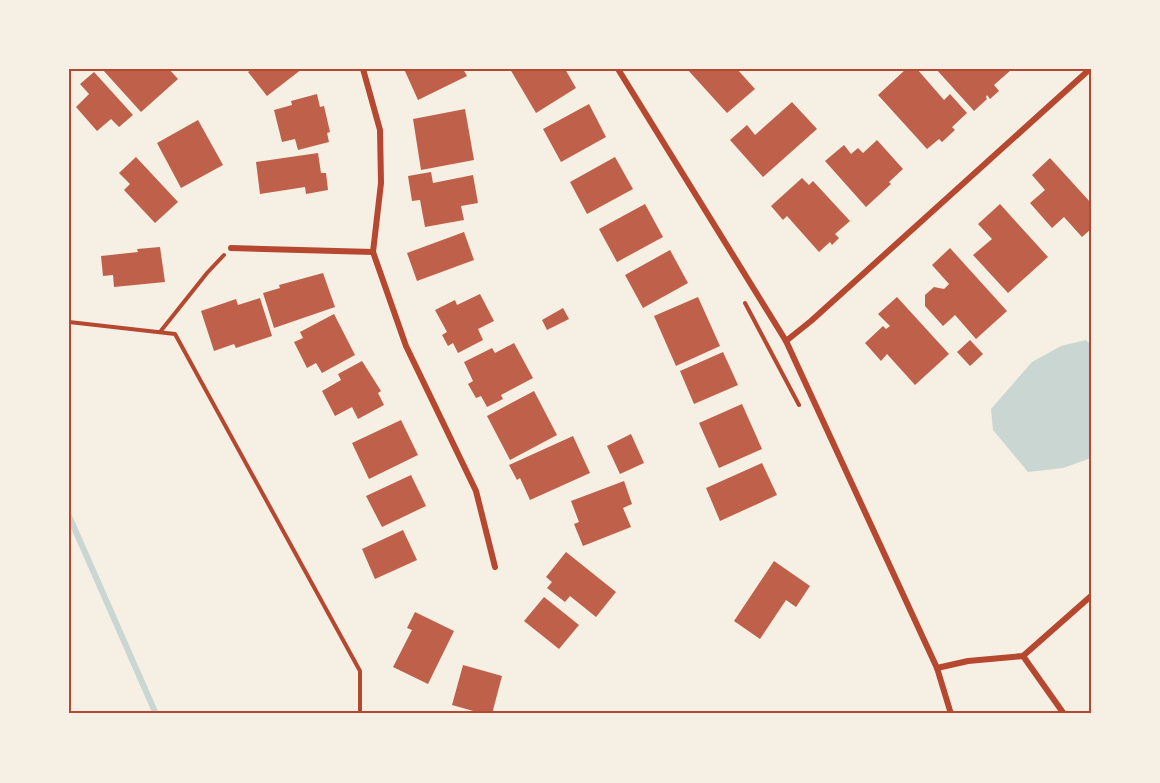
<svg xmlns="http://www.w3.org/2000/svg" width="1160" height="783" font-family="Arial,sans-serif">
<rect width="100%" height="100%" fill="#f6efe4"/>
<path fill="#c9d6d2" d="M1086,340L1091,345V458L1063,468L1028,472L993,430L991,409L1032,362L1061,346Z"/>
<g fill="none" stroke-linecap="round" stroke-linejoin="round">
<path stroke="#c9d6d2" stroke-width="6" d="M69,516L156,714"/>
</g>
<g fill="#bf614a">
<path d="M102,69H169L178,79L141,112Z"/>
<path d="M252,69H302L267,96L248,72Z"/>
<path d="M404,69H463L467,76L418,100Z"/>
<path d="M510,69H565L576,88L536,113Z"/>
<path d="M687,69H737L755,89L727,113Z"/>
<path d="M906,69H917L944,100L950,94L967,113L952,127L955,130L942,142L939,139L927,149L878,95Z"/>
<path d="M936,69H1010L1011,70L994,85L999,91L990,99L987,95L986,97L987,99L974,111Z"/>
<path d="M94,72L133,115L119,127L111,119L97,131L76,107L89,94L80,84Z"/>
<path d="M317,94L320,107L324,106L330,132L327,133L329,142L298,150L295,139L282,142L274,110L292,105L291,101Z"/>
<path d="M792,102L817,129L763,177L730,140L747,125L755,135Z"/>
<path d="M589,104L606,137L561,162L543,129Z"/>
<path d="M465,109L474,160L421,170L413,119Z"/>
<path d="M198,120L223,165L181,188L157,143Z"/>
<path d="M877,140L903,169L889,182L891,184L866,207L825,161L844,145L851,154L858,148L863,153Z"/>
<path d="M318,153L321,173H326L328,190L306,194L305,187L260,194L256,162Z"/>
<path d="M136,157L178,202L155,223L124,190L130,184L119,173Z"/>
<path d="M615,157L633,189L587,214L570,182Z"/>
<path d="M1050,158L1091,203V229L1082,237L1064,217L1052,228L1030,203L1045,190L1032,175Z"/>
<path d="M431,172L433,183L473,175L478,203L461,206L464,220L425,227L420,200L412,201L408,176Z"/>
<path d="M802,178L809,185L813,181L850,221L835,234L839,238L832,245L830,242L819,252L787,216L783,220L771,206Z"/>
<path d="M645,204L663,237L617,262L599,229Z"/>
<path d="M1000,204L1048,257L1008,293L973,255L992,239L978,224Z"/>
<path d="M464,232L474,260L417,281L407,253Z"/>
<path d="M160,247L165,282L114,287L113,275L103,276L101,256L138,252L137,249Z"/>
<path d="M950,248L1007,311L976,339L955,315L943,326L925,306V295L934,287L944,289L949,284L932,265Z"/>
<path d="M670,250L688,283L643,308L625,275Z"/>
<path d="M323,273L335,307L274,328L263,293L280,288L279,285Z"/>
<path d="M480,294L494,321L478,329L483,340L458,353L453,343L448,346L442,335L447,332L435,310L455,300L457,305Z"/>
<path d="M698,297L720,346L676,366L654,316Z"/>
<path d="M897,297L949,354L915,385L887,354L881,361L865,343L883,326L886,329L890,326L878,314Z"/>
<path d="M260,298L272,336L236,348L234,344L214,351L201,311L236,299L238,305Z"/>
<path d="M563,308L569,319L547,330L542,320Z"/>
<path d="M334,314L355,355L322,373L316,363L307,368L294,342L303,338L300,332Z"/>
<path d="M970,340L983,354L970,366L957,352Z"/>
<path d="M514,343L533,378L501,395L503,399L487,407L481,396L476,398L468,384L473,381L464,362L492,348L495,353Z"/>
<path d="M723,352L738,385L694,404L680,371Z"/>
<path d="M362,361L381,391L378,393L384,405L358,419L352,407L335,416L322,391L341,380L338,374Z"/>
<path d="M534,391L557,435L510,460L487,416Z"/>
<path d="M742,404L762,449L719,468L699,423Z"/>
<path d="M401,420L418,455L369,479L352,443Z"/>
<path d="M631,434L644,463L620,474L607,446Z"/>
<path d="M573,436L590,473L530,500L520,478L517,480L509,465Z"/>
<path d="M762,463L777,495L720,521L706,488Z"/>
<path d="M411,475L426,506L382,527L366,496Z"/>
<path d="M624,481L632,504L623,508L631,527L583,546L574,524L579,522L571,501Z"/>
<path d="M403,530L417,560L375,579L362,549Z"/>
<path d="M566,552L616,592L596,617L570,596L565,602L547,588L552,582L546,577Z"/>
<path d="M774,561L810,586L796,607L786,600L760,639L734,621Z"/>
<path d="M544,597L579,625L559,649L524,621Z"/>
<path d="M415,612L454,631L428,684L393,667L412,630L407,628Z"/>
<path d="M463,665L502,676L492,714H484L452,705Z"/>
</g>
<g fill="none" stroke-linecap="round" stroke-linejoin="round">
<g stroke="#b5482f" stroke-width="4">
<path d="M745,303L799,405"/>
<path d="M69,322L175,334L360,671V714"/>
<path d="M160,332L207,273L224,255"/>
</g>
<g stroke="#b5482f" stroke-width="6">
<path d="M363,69L380,130L381,183L373,252L406,346L476,491L495,567"/>
<path d="M618,69L786,341L937,668L951,714"/>
<path d="M231,248L373,252"/>
<path d="M786,341L811,321L1090,69"/>
<path d="M1023,656L1064,714"/>
<path d="M937,668L968,661L1023,656L1091,596"/>
</g>
</g>
<rect width="1160" height="783" fill="none" stroke="#f6efe4" stroke-width="141"/>
<rect x="70" y="70" width="1020" height="642" fill="none" stroke="#b5482f" stroke-width="2"/>
</svg>
